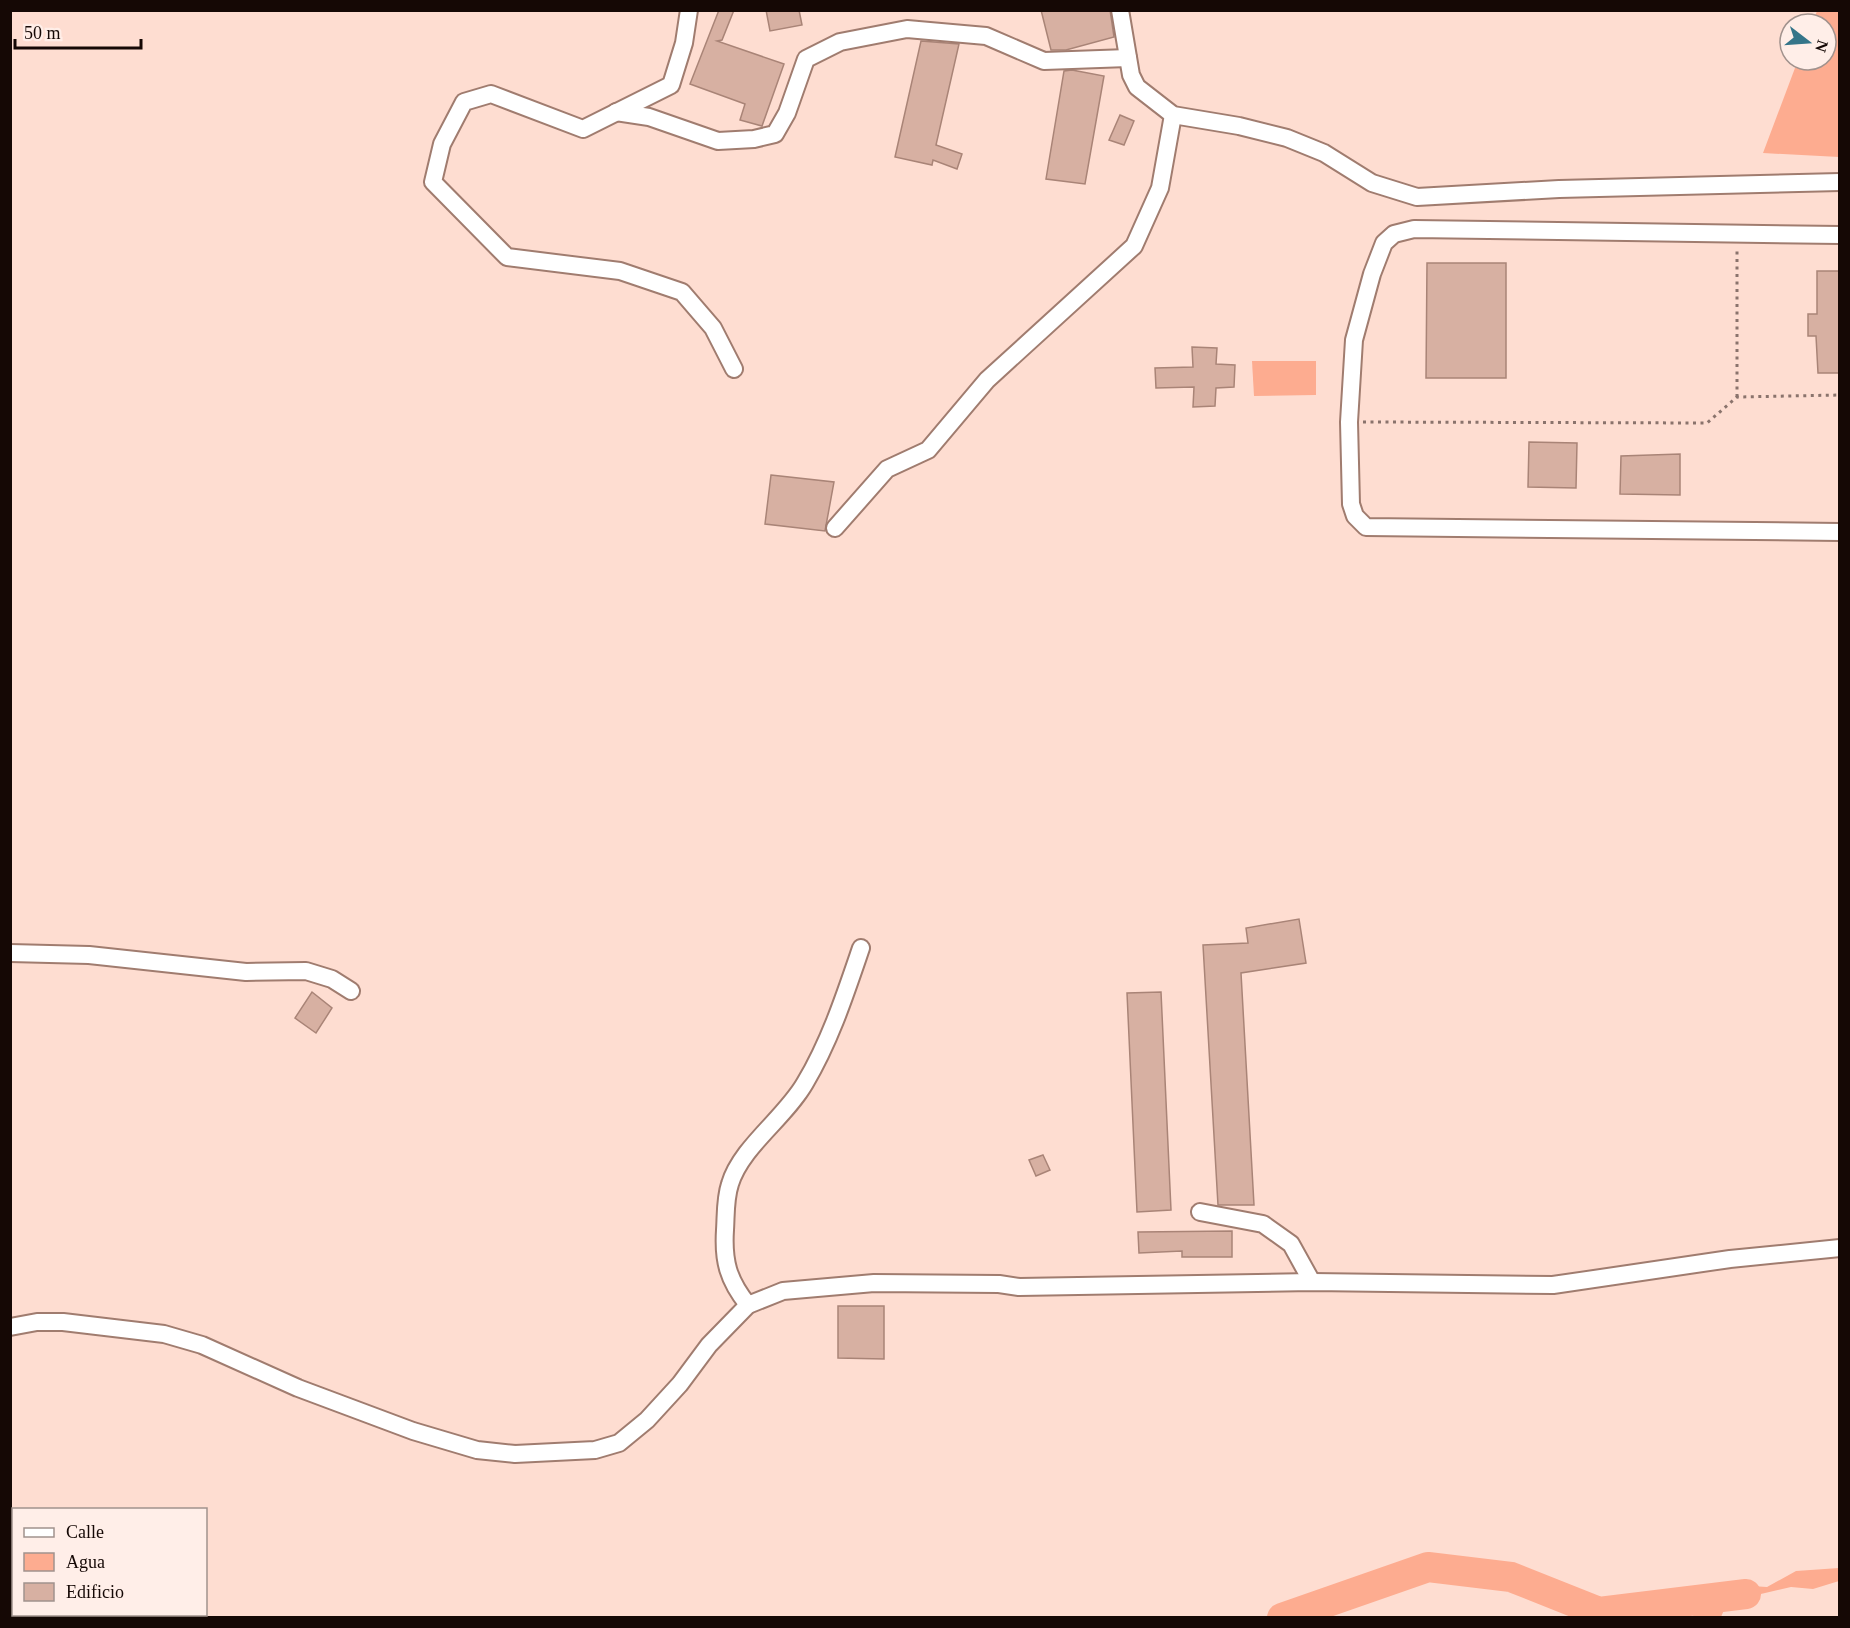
<svg xmlns="http://www.w3.org/2000/svg" width="1850" height="1628" font-family="'Times New Roman',serif">
<rect width="100%" height="100%" fill="#feddd1"/>
<g fill="#fdac90">
<path d="M1817,11H1839V157L1763,153L1798,60H1826V24H1812Z"/>
<path d="M1252,361H1316V395L1254,396Z"/>
<path d="M1839,1568V1581L1813,1589L1791,1587L1748,1597L1724,1610L1721,1617H1692L1705,1601L1735,1585L1767,1587L1796,1571Z"/>
</g>
<g fill="none" stroke-linecap="round" stroke-linejoin="round">
<path stroke="#fdac90" stroke-width="30" d="M1282,1618L1428,1567L1511,1577L1599,1612L1746,1594"/>
</g>
<g fill="#d7b0a2" stroke="#a98477" stroke-width="1.5">
<path d="M719,10H734L722,40L717,41L784,64L762,126L740,120L745,104L690,84Z"/>
<path d="M766,10H799L802,25L770,31Z"/>
<path d="M1041,10H1110L1114,37L1066,50H1051Z"/>
<path d="M921,41L959,44L936,145L962,154L957,169L933,160L932,165L895,157Z"/>
<path d="M1072,70L1104,76L1085,184L1046,179L1064,71Z"/>
<path d="M1120,115L1134,121L1124,145L1109,140Z"/>
<path d="M1427,263H1506V378H1426Z"/>
<path d="M1817,271H1839V373H1818L1816,336H1808V314H1817Z"/>
<path d="M1192,347L1217,348L1216,364L1235,365L1234,387L1216,388L1215,406L1193,407L1194,387L1156,388L1155,368L1193,367Z"/>
<path d="M1529,442L1577,443L1576,488L1528,487Z"/>
<path d="M1680,454V495L1620,494L1621,456Z"/>
<path d="M771,475L834,482L825,531L765,524Z"/>
<path d="M1299,919L1306,963L1241,973L1254,1205H1218L1203,945L1248,943L1246,928Z"/>
<path d="M312,992L332,1008L316,1033L295,1018Z"/>
<path d="M1161,992L1171,1210L1137,1212L1127,993Z"/>
<path d="M1043,1155L1050,1170L1036,1176L1029,1160Z"/>
<path d="M1232,1231V1257H1182V1251L1139,1253L1138,1232Z"/>
<path d="M838,1306H884V1359L838,1358Z"/>
</g>
<g fill="none" stroke-linecap="round" stroke-linejoin="round">
<g stroke="#a07c6f" stroke-width="20">
<g id="minor">
<path d="M689,10L684,43L671,85L583,129L491,94L464,102L442,144L433,182L507,257L620,271L682,292L713,328L734,369"/>
<path d="M1120,10L1131,75L1137,87L1173,115L1239,126L1287,138L1324,153L1372,183L1417,197L1559,189L1840,182"/>
<path d="M616,112L649,117L718,141L754,139L775,134L787,113L806,59L840,42L907,29L986,36L1044,61L1128,58"/>
<path d="M1840,235L1414,229L1394,234L1384,243L1372,274L1354,340L1349,422L1351,504L1355,516L1366,527L1840,532"/>
<path d="M835,528L887,469L928,450L987,380L1134,246L1160,188L1173,115"/>
<path d="M10,953L89,955L246,972L306,971L332,979L351,991"/>
<path d="M1200,1212L1263,1224L1291,1244L1312,1282"/>
<path d="M748,1305C728,1280 723,1261 725,1230C726,1215 725,1199 730,1184C741,1147 785,1118 805,1083C830,1041 845,995 861,948"/>
<path d="M10,1327L37,1322H63L164,1334L202,1345L298,1388L413,1431L477,1450L515,1454L595,1450L619,1443L647,1420L680,1384L709,1345L748,1305L783,1291L874,1283L999,1284L1019,1287L1312,1282L1553,1285L1730,1259L1840,1248"/>
</g>
</g>
<g stroke="#8a736c" stroke-width="3" stroke-dasharray="3 4.5" stroke-linecap="butt">
<path d="M1737,397V249"/>
<path d="M1363,422L1707,423L1737,397L1840,395"/>
</g>
<use href="#minor" stroke="#fff" stroke-width="16"/>
</g>
<rect width="1850" height="1628" fill="none" stroke="#150805" stroke-width="24"/>
<rect x="12" y="1508" width="195" height="108" fill="#ffeee8" stroke="#a1928d" stroke-width="1.5"/>
<rect x="24" y="1528" width="30" height="9" fill="#ffffff" stroke="#a1928d" stroke-width="1.5"/>
<text x="66" y="1538" font-size="18" fill="#150805">Calle</text>
<rect x="24" y="1553" width="30" height="18" fill="#fdac90" stroke="#a1928d" stroke-width="1.5"/>
<text x="66" y="1568" font-size="18" fill="#150805">Agua</text>
<rect x="24" y="1583" width="30" height="18" fill="#d7b0a2" stroke="#a1928d" stroke-width="1.5"/>
<text x="66" y="1598" font-size="18" fill="#150805">Edificio</text>
<g transform="translate(1808 42) rotate(107)"><circle r="28" fill="#ffeee8" stroke="#a1928d" stroke-width="1.5"/>
<path d="M0-4.5L10 22L0 15L-10 22Z" fill="#357589"/>
<text y="-9" font-size="16" font-weight="bold" text-anchor="middle" fill="#150805">N</text>
</g>
<path d="M15 39v9h126v-9" fill="none" stroke="#150805" stroke-width="3"/>
<text x="24" y="39" font-size="18" fill="#150805" stroke="#ffeee8" stroke-width="4.5" paint-order="stroke">50 m</text>
</svg>
